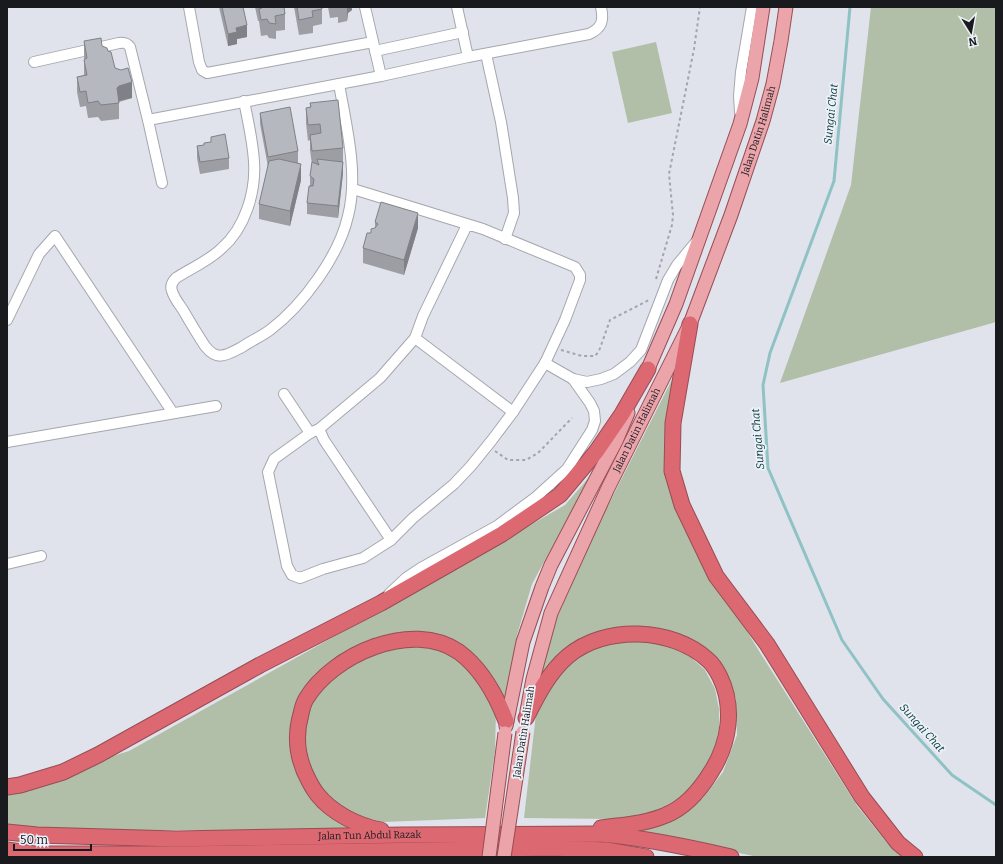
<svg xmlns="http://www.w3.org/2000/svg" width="1003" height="864" font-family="Bitter,serif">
<rect width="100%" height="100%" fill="#e0e3eb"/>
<g fill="#b1bea8">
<path d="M871,7H996V322L780,383L851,185Z"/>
<path d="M656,42L672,113L628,123L612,52Z"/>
<path d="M678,368L669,463L694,544L759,651L858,807L887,843L908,857H758L637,831L677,817L703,798L723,772L737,735L736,699L720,664L696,642L678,633L632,627L596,634L536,695L542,662L552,630L573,576L595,531Z"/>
<path d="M591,475L532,584L517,635L506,702L495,680L479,659L455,642L430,634L404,632L390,634L360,646L311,682L292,751L356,830H7V787L18,786L129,751L439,578L565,505Z"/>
<path d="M617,639L654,640L686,653L705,670L715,689L719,709V728L715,748L709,766L684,795L669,804L648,814L614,819L524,818L536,714L543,694L562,670L587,651Z"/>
<path d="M427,644L448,652L467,665L496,710L495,751L485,818L383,822L352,814L330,799L312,779L304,754L305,722L314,695L333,675L388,646Z"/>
</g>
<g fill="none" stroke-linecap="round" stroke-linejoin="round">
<path stroke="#8fc2c5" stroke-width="3" d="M850,7L834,181L770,353L763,385L768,468L842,640L883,699L952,775L996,805"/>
<g stroke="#a4a7ae" stroke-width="12">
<g id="minor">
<path d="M189,7L199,62L202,70L207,73L373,42"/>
<path d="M365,7L381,76"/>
<path d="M457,7L468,57"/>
<path d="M375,51L463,32"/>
<path d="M486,54L501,122L513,198L514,213L505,239"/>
<path d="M34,62L119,43C124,42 127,43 130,47L148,120L162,183"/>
<path d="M244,101C248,121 253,142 254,162C256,192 245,228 222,248C209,261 191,268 176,278C172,282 170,286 172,291C174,298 179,304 183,310C190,322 197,334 205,346C217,362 227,355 242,347C251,341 262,336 270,330C303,305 339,256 348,216C359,174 346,125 339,84"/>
<path d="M740,112L739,96L741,72L752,7"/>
<path d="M148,120L381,76L468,57L589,34C602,28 604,21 601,7"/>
<path d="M353,189L483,229L575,267L580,275V280L565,320L545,363L513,412L492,440L471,466L454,484L413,518L391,540L363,558L323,569L300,578L292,575L287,566L268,472L274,459L310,433L319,429L380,378L415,338L423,316L467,225"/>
<path d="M7,320L39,254L55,236L173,413"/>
<path d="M415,338L513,412"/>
<path d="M545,363L573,379L587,382L601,379L614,374L630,362L641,350L668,280L677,265L696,242"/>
<path d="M284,394L310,433"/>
<path d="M319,429L324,440L391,540"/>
<path d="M7,442L216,406"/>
<path d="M7,564L41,556"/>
<path d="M389,594L406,578L421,568L497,526L536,497L567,469L592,430L595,421L594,411L590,403L573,379"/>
</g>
</g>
<g stroke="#984d54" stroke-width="15">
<g id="major">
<path d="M644,378L676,304L740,124L752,78L763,7"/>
<path id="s1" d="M527,711L533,679L551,613L608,488L690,324L731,215L763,121L773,84L781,41L786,7"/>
<path d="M506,726L523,642L542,587L551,565L616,441L628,413"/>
</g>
</g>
<g stroke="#984d54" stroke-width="17">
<g id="highway">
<path d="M690,324L673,423L672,471L682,505L716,576L767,644L862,797L898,843L915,857"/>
<path d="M526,718C537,696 549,672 568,656C605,625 672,627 708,660C714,665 717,671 720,677C735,708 729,744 711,772C700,790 686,807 666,815C646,824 622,825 601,828"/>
<path d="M7,787L20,785L63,772L98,755L260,665L381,603L502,534L560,495L596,452L622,414L648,369"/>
<path d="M381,830C358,826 332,813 317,794C314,790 311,785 309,781C297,759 294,738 301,714C302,709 303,704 306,699C332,655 412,619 459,652C482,669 496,695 506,721"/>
<path id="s2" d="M7,832L37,835L176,839L403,835L601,834C645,838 688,847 731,857"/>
<path d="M7,850L34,854H182L551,848L606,850L646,857"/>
</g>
</g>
<g stroke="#a3a5ac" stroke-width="2" stroke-dasharray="3 3" stroke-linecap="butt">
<path d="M656,279L672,225L673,215L669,174L694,49L700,7"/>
<path d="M561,350L582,356H595L599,351L610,320L649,300"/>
<path d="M495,451L508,460H526L538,453L572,418"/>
</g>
<use href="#minor" stroke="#fff" stroke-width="10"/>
<use href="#major" stroke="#eaa4aa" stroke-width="13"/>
<use href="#highway" stroke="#dc6871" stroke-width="15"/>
<g stroke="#984d54" stroke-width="15" stroke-linecap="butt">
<g id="major-bridge">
<path d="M489,857L505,733"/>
<path d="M504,857L523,732"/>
</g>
</g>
<use href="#major-bridge" stroke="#eaa4aa" stroke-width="13"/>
</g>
<g fill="#9c9ea4">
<path d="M219,7H243L247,37L237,39V44L228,46Z"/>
<path d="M255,7H284L285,14V30L276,31V39L269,38L267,35L261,36L259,21H258Z"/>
<path d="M294,7H322V24L313,26V33L299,35Z"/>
<path d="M328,7H352V10L348,13L347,21L338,23V17L330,18Z"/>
<path d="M84,41L102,46L108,51L115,68L132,98L119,102V119L101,121L98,117L88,118L86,106L80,107L77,92V77L84,75Z"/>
<path d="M310,103L343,148V173L338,218L307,214V203L310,186V176L312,165L310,150V140L308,141L306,123V108L310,107Z"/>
<path d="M260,113L298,151V163H295L301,180L290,226L259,219V204L268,167L260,124Z"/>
<path d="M211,137L229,158V169L200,174L197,158V146L204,145L211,142Z"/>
<path d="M375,222L418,228L404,275L363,263V248L371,233L375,228Z"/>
</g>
<g fill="#7f8186">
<path d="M347,7H352V10L348,13L347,21Z"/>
<path d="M247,25V37L237,39V44L228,46V34L236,28Z"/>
<path d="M132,82V98L119,101L117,103V88L119,86Z"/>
<path d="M343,162V173L338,218V206Z"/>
<path d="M301,164V180L290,226V211Z"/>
<path d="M418,213V228L404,275V260Z"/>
</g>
<g fill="#b5b8bf" stroke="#7f8186">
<path d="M222,7H243L247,25L236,28L237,32L228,34Z"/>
<path d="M262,7H284L285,14L275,16L276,24L269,23L267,19L261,20L259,9L262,8Z"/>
<path d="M297,7H322V9L312,11L313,17L299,20Z"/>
<path d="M101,38L102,46L107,48L108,51L111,52L115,68L121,70L128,68L132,82L119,86L117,88L119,103L101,105L98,101L88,103L86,91L80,92L77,77L87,75L84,60L87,58L84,41Z"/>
<path d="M338,100L343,148L312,151L310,135L321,133L320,124L308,125L306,108L311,107L310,103Z"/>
<path d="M290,107L298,151L268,157L260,113Z"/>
<path d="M225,134L229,158L200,162L197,146L204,145V143L211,142V137Z"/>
<path d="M279,159L301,164L290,211L259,204L269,161Z"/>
<path d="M317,159L343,162L338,206L307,203L309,186H313L314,179L310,176L312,162L319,165Z"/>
<path d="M381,202L418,213L404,260L363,248L367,233H371V229L375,228L378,224L375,222Z"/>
</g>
<g text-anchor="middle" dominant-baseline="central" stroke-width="3.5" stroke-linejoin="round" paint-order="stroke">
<g font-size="10" fill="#191a1d" stroke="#edf1f8">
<text stroke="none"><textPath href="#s1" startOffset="627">Jalan Datin Halimah</textPath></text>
<text stroke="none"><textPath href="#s1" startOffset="303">Jalan Datin Halimah</textPath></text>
<text transform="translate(524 732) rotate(-81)">Jalan Datin Halimah</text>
<text stroke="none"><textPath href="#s2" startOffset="363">Jalan Tun Abdul Razak</textPath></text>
</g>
<g font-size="11" font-style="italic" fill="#033639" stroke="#edf1f8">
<text transform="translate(831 114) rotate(-84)">Sungai Chat</text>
<text transform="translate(758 439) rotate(-95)">Sungai Chat</text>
<text transform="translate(922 728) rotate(48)">Sungai Chat</text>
</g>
</g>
<rect width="1003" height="864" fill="none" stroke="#191a1d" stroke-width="16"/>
<g transform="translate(971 32) rotate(169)" stroke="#edf1f8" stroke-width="3" paint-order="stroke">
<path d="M0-3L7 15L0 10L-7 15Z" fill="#191a1d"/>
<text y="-6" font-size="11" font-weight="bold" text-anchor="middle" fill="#191a1d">N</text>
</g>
<path d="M14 844v6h77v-6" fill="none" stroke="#191a1d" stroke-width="2"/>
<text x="20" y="844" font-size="12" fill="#191a1d" stroke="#edf1f8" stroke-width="3" paint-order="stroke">50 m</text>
</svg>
